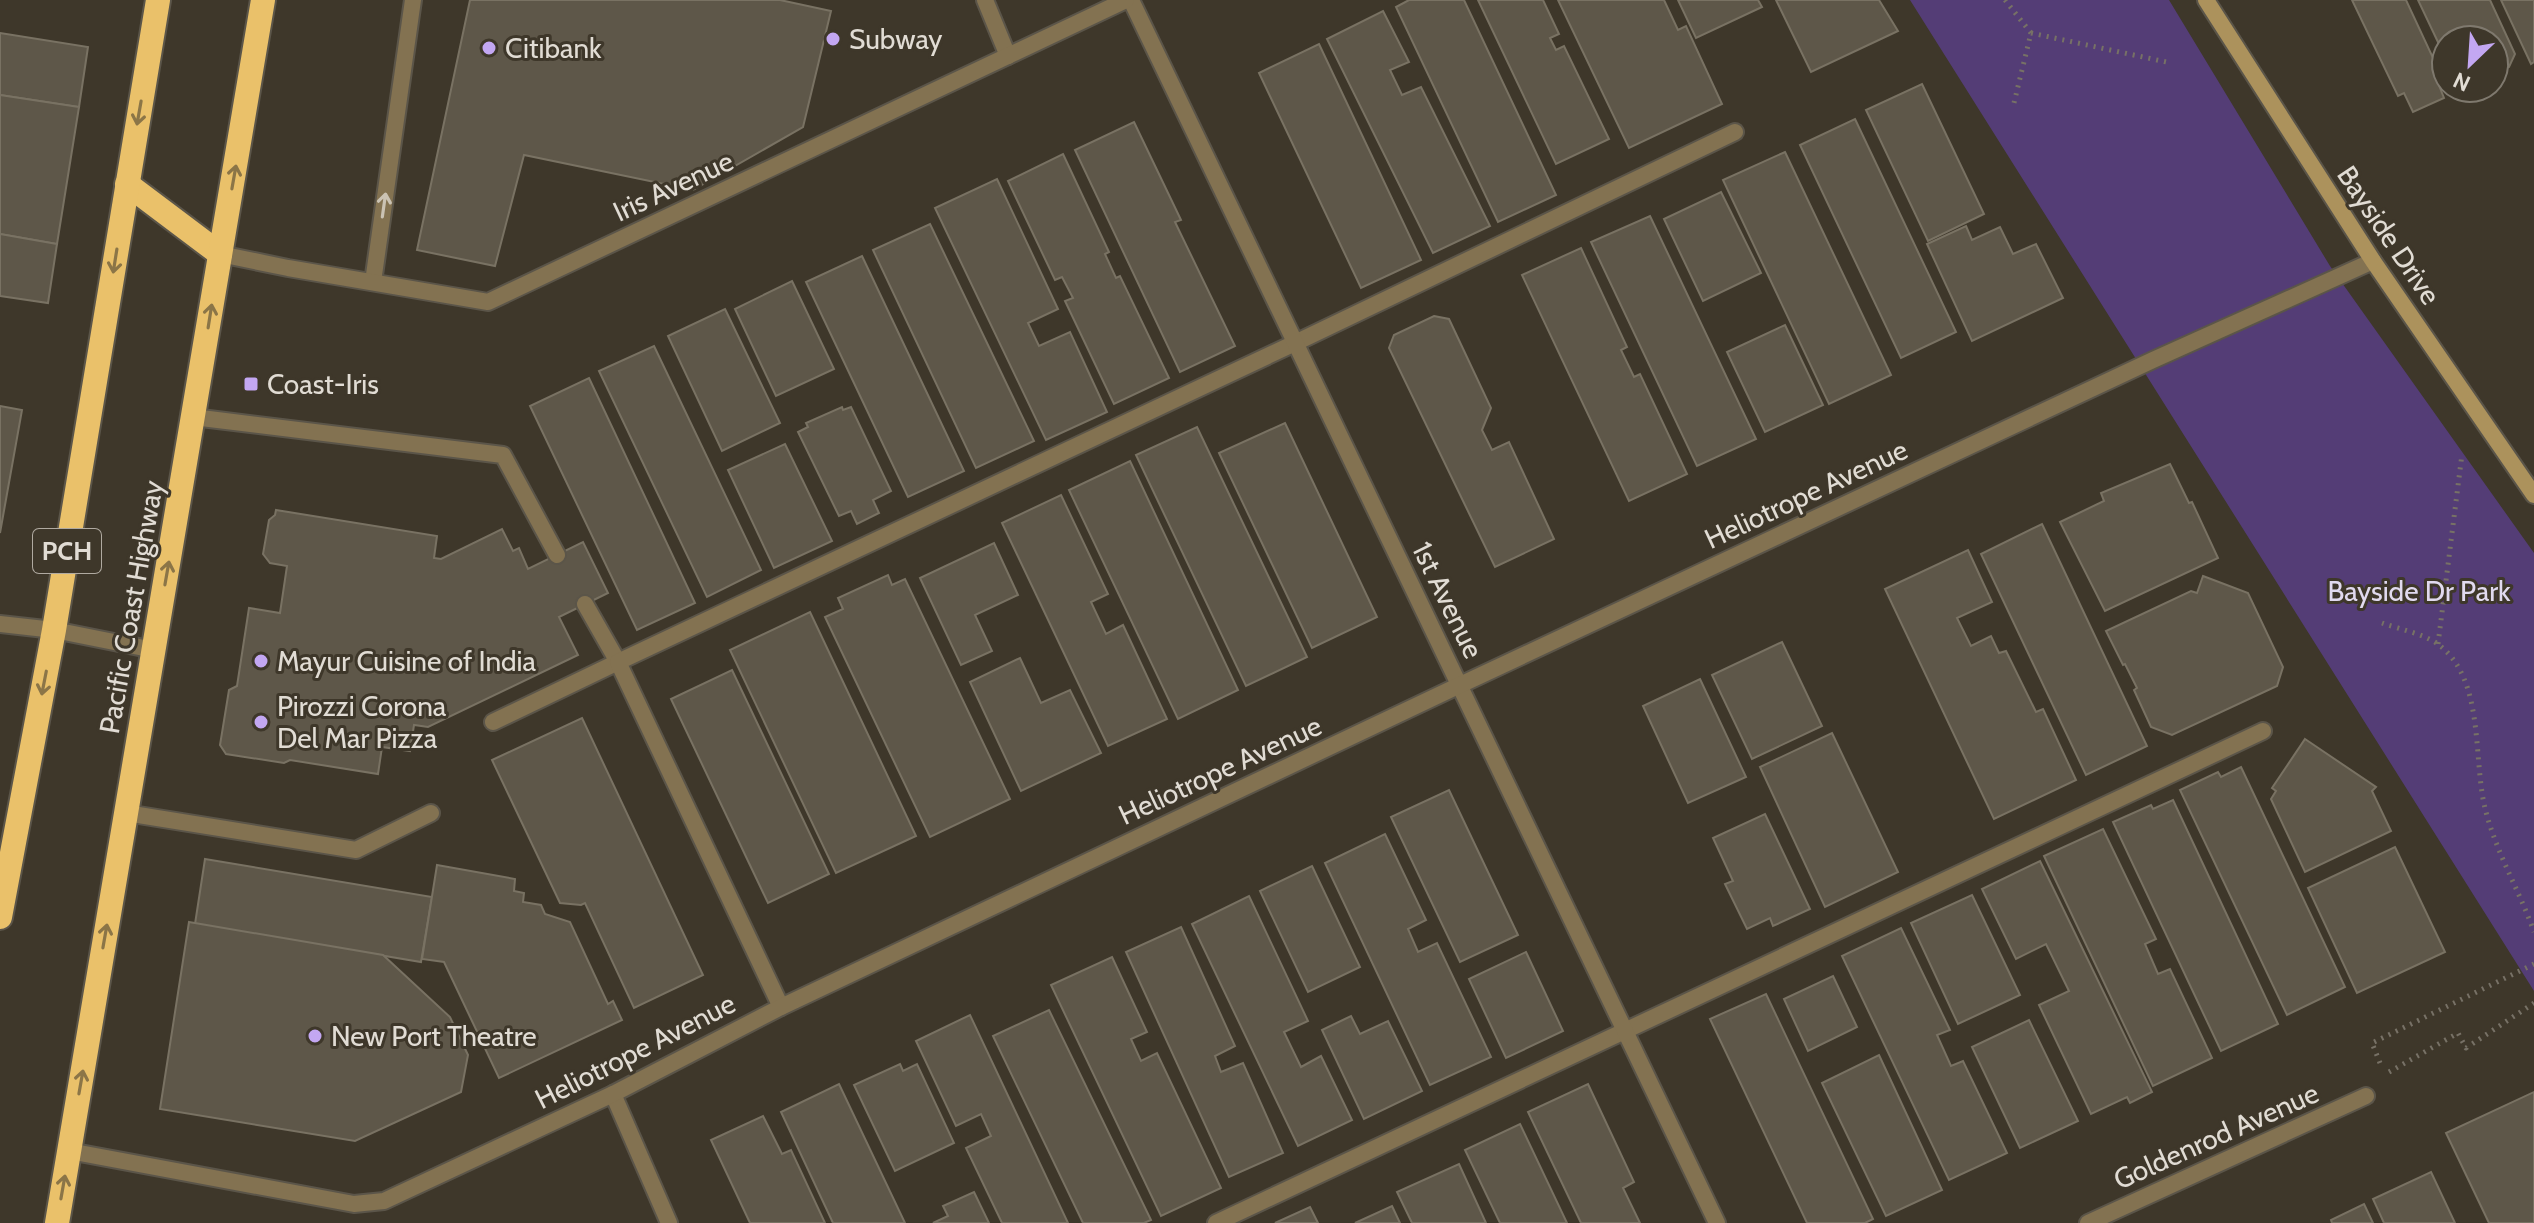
<svg xmlns="http://www.w3.org/2000/svg" width="2534" height="1223" font-family="Cabin,sans-serif">
<rect width="100%" height="100%" fill="#3e372a"/>
<path fill="#543d76" d="M1910,0H2169L2330,266L2534,553V991Z"/>
<g fill="#5e5749" stroke="#797263" stroke-width="2">
<path d="M470,0H780L831,11L803,127L693,190L524,155L495,266L417,250Z"/>
<path d="M1409,0H1464L1556,195L1498,222L1396,7Z"/>
<path d="M1478,0H1543L1559,34L1550,38L1556,50L1564,46L1609,139L1556,164Z"/>
<path d="M1558,0H1664L1678,30L1686,26L1722,104L1629,148Z"/>
<path d="M1678,0H1758L1762,7L1696,38Z"/>
<path d="M1776,0H1879L1898,31L1811,72Z"/>
<path d="M2352,0H2406L2441,75L2436,78L2444,98L2413,112L2404,93L2398,96Z"/>
<path d="M2418,0H2490L2515,54L2509,67L2498,71L2494,70V40H2446V59Z"/>
<path d="M2501,0H2534V62L2531,64Z"/>
<path d="M1383,11L1409,62L1390,70L1402,95L1421,87L1490,226L1433,253L1327,39Z"/>
<path d="M0,33L88,47L79,107L0,95Z"/>
<path d="M1319,44L1421,260L1361,288L1259,73Z"/>
<path d="M1922,84L1984,214L1928,241L1866,110Z"/>
<path d="M0,95L79,107L57,244L0,234Z"/>
<path d="M1855,119L1956,332L1901,358L1800,145Z"/>
<path d="M1134,122L1181,220L1175,222L1235,346L1180,372L1075,150Z"/>
<path d="M1785,152L1891,375L1829,404L1723,180Z"/>
<path d="M1063,154L1109,252L1105,254L1116,278L1120,276L1169,378L1114,404L1065,301L1073,298L1062,277L1055,280L1008,181Z"/>
<path d="M997,179L1058,309L1028,323L1039,346L1070,332L1107,412L1046,440L935,208Z"/>
<path d="M1721,192L1761,273L1703,301L1664,219Z"/>
<path d="M1650,216L1756,439L1697,466L1591,242Z"/>
<path d="M930,224L1034,441L976,468L873,250Z"/>
<path d="M1966,226L1972,240L2000,227L2013,254L2036,244L2063,298L1972,341L1927,244Z"/>
<path d="M0,234L57,244L48,303L0,296Z"/>
<path d="M1581,248L1627,347L1621,350L1634,377L1640,374L1687,474L1629,501L1522,275Z"/>
<path d="M862,256L964,471L908,497L806,282Z"/>
<path d="M792,281L834,369L776,396L735,309Z"/>
<path d="M725,309L780,423L722,451L668,336Z"/>
<path d="M1434,316L1449,319L1491,408L1482,430L1492,450L1509,442L1554,539L1495,567L1389,348L1394,335Z"/>
<path d="M1785,325L1823,405L1765,432L1727,352Z"/>
<path d="M654,346L761,570L707,597L599,371Z"/>
<path d="M589,378L695,603L637,630L530,406Z"/>
<path d="M0,406L22,410L0,533Z"/>
<path d="M842,407L843,410L851,407L891,491L873,500L879,513L857,524L851,511L839,516L798,432L808,427L806,423Z"/>
<path d="M1285,423L1377,617L1312,648L1219,453Z"/>
<path d="M1197,427L1307,657L1246,686L1136,455Z"/>
<path d="M785,444L832,541L774,568L728,470Z"/>
<path d="M1130,461L1238,690L1178,719L1069,490Z"/>
<path d="M2170,464L2189,503L2192,502L2218,558L2105,611L2060,522L2104,501L2101,493Z"/>
<path d="M1061,495L1108,594L1091,602L1106,634L1123,625L1167,719L1108,746L1002,523Z"/>
<path d="M276,510L437,536L434,558L441,559L502,529L513,551L519,548L528,569L583,542L608,593L559,617L578,655L428,727L414,725L410,751L382,747L378,774L290,760L284,763L226,754L220,745L229,690L237,686L249,608L280,613L287,566L270,563L263,554L269,520L275,515Z"/>
<path d="M2042,524L2147,746L2086,775L1981,554Z"/>
<path d="M994,543L1018,595L975,615L992,651L961,665L920,578Z"/>
<path d="M1968,550L1992,602L1957,618L1971,646L1991,636L1999,653L2006,651L2036,712L2043,709L2076,780L1994,819L1885,589Z"/>
<path d="M888,575L892,585L905,579L1010,799L930,837L825,617L843,609L838,598Z"/>
<path d="M2203,576L2248,593L2283,667L2277,686L2172,735L2151,727L2134,690L2137,688L2125,664L2123,665L2106,631L2191,591L2197,593Z"/>
<path d="M810,612L916,836L836,873L730,650Z"/>
<path d="M1782,642L1822,726L1752,759L1712,675Z"/>
<path d="M1020,658L1041,703L1070,690L1101,753L1021,791L970,682Z"/>
<path d="M732,670L829,874L768,903L671,699Z"/>
<path d="M1700,679L1746,777L1688,803L1643,706Z"/>
<path d="M582,718L703,975L634,1008L585,903L581,905L560,903L492,760Z"/>
<path d="M1832,733L1898,872L1825,907L1760,767Z"/>
<path d="M2305,739L2376,787L2372,791L2391,831L2305,872L2271,799L2276,791L2272,788Z"/>
<path d="M2241,767L2345,987L2287,1015L2180,790L2218,772L2221,777Z"/>
<path d="M1449,790L1518,935L1460,962L1391,817Z"/>
<path d="M2173,800L2278,1024L2221,1051L2113,822L2151,805L2153,809Z"/>
<path d="M1765,814L1810,909L1773,926L1770,918L1747,929L1725,884L1733,881L1713,838Z"/>
<path d="M2103,829L2156,939L2145,944L2158,974L2170,969L2212,1058L2153,1086L2044,856Z"/>
<path d="M1385,834L1426,920L1408,929L1418,952L1437,943L1491,1057L1430,1085L1325,863Z"/>
<path d="M2395,847L2445,952L2357,993L2308,888Z"/>
<path d="M205,859L432,897L421,962L195,924Z"/>
<path d="M2040,861L2152,1092L2130,1103L2127,1097L2091,1114L2039,1005L2069,991L2046,944L2016,959L1982,889Z"/>
<path d="M437,865L515,879L514,891L524,893L523,902L541,905L545,914L570,922L608,1004L613,1001L622,1020L499,1078L444,962L422,959Z"/>
<path d="M1312,866L1360,967L1308,992L1260,891Z"/>
<path d="M1972,895L2020,995L1958,1024L1911,923Z"/>
<path d="M1249,896L1308,1021L1284,1032L1301,1067L1321,1056L1352,1120L1298,1146L1192,924Z"/>
<path d="M189,922L383,955L450,1017L468,1055L461,1092L355,1141L160,1109Z"/>
<path d="M1181,927L1235,1046L1215,1056L1221,1072L1243,1063L1283,1153L1229,1177L1126,952Z"/>
<path d="M1901,928L1950,1030L1937,1035L1951,1066L1963,1061L2007,1153L1949,1180L1842,956Z"/>
<path d="M1526,952L1563,1031L1506,1058L1469,979Z"/>
<path d="M1112,957L1147,1032L1131,1039L1141,1061L1157,1053L1221,1188L1161,1216L1051,985Z"/>
<path d="M1833,976L1857,1027L1808,1051L1784,999Z"/>
<path d="M1766,994L1873,1219L1865,1223H1807L1710,1019Z"/>
<path d="M1049,1010L1151,1220L1144,1223H1083L993,1036Z"/>
<path d="M970,1015L1068,1223H1002L966,1148L991,1136L981,1114L956,1126L916,1041Z"/>
<path d="M1351,1016L1360,1034L1388,1021L1422,1091L1364,1119L1322,1030Z"/>
<path d="M2029,1020L2078,1121L2020,1148L1972,1047Z"/>
<path d="M1879,1055L1942,1190L1886,1216L1822,1083Z"/>
<path d="M900,1064L903,1071L917,1064L954,1143L895,1171L854,1085Z"/>
<path d="M839,1084L905,1223H833L781,1112Z"/>
<path d="M1588,1084L1634,1182L1623,1188L1640,1223H1581L1528,1112Z"/>
<path d="M2534,1092V1223H2489L2446,1133Z"/>
<path d="M763,1116L782,1154L791,1150L825,1223H750L711,1140Z"/>
<path d="M1520,1124L1567,1223H1500L1465,1150Z"/>
<path d="M1459,1164L1486,1223H1412L1397,1192Z"/>
<path d="M2431,1172L2455,1223H2384L2373,1199Z"/>
<path d="M974,1192L989,1223H933L948,1216L943,1206Z"/>
<path d="M2364,1204L2373,1223H2332L2331,1220Z"/>
<path d="M1392,1206L1400,1223H1355Z"/>
<path d="M1310,1207L1318,1223H1275Z"/>
</g>
<g fill="none" stroke-linecap="round" stroke-linejoin="round">
<g stroke="#5b5549" stroke-width="20">
<g id="lane">
<path d="M985,0L1008,56"/>
<path d="M373,282L413,0"/>
<path d="M193,417L503,455L557,555"/>
<path d="M493,722L618,662L585,604"/>
<path d="M126,813L356,850L431,813"/>
<path d="M781,1007L618,662L1295,343L1735,132"/>
<path d="M1216,1223L2263,731"/>
</g>
</g>
<g stroke="#5b5549" stroke-width="20">
<g id="street">
<path d="M1131,0L1717,1223"/>
<path d="M220,254L288,268L488,302L1126,0"/>
<path d="M0,624L54,630L154,650"/>
<path d="M613,1094L669,1223"/>
<path d="M69,1151L354,1204L384,1201L613,1094L781,1007L1460,685L2153,360L2373,261"/>
<path d="M2088,1223L2366,1096"/>
</g>
</g>
<g stroke="#5b5549" stroke-width="20">
<path id="secondary" d="M2206,0L2373,261L2534,495"/>
</g>
<g stroke="#5b5549" stroke-width="28">
<g id="highway">
<path d="M127,184L220,254"/>
<path d="M0,917L54,630L158,0"/>
<path d="M57,1223L263,0"/>
</g>
</g>
<g stroke="#777166" stroke-width="5" stroke-dasharray="2 6" stroke-linecap="butt">
<path d="M2005,0L2031,33L2014,103"/>
<path d="M2031,33L2171,63"/>
<path d="M2382,623C2399,629 2425,634 2439,645C2486,681 2472,761 2486,812C2497,854 2520,892 2534,932"/>
<path d="M2438,644L2462,454"/>
<path d="M2380,1063L2372,1043L2534,964"/>
<path d="M2389,1072L2458,1033L2466,1048L2534,1003"/>
</g>
<use href="#lane" stroke="#837251" stroke-width="16"/>
<use href="#street" stroke="#837251" stroke-width="16"/>
<use href="#secondary" stroke="#ac925c" stroke-width="16"/>
<use href="#highway" stroke="#eac16a" stroke-width="24"/>
</g>
<defs><path id="oneway-shaft" d="M-6 0H5M1.5-3L5.5 0L1.5 3" fill="none" stroke-width="1.6" stroke-linecap="round" stroke-linejoin="round" transform="scale(2)"/></defs>
<g stroke="#8b7547">
<use href="#oneway-shaft" transform="translate(139 113) rotate(100)"/>
<use href="#oneway-shaft" transform="translate(234 177) rotate(-80)"/>
<use href="#oneway-shaft" transform="translate(115 261) rotate(99)"/>
<use href="#oneway-shaft" transform="translate(210 316) rotate(-81)"/>
<use href="#oneway-shaft" transform="translate(167 573) rotate(-80)"/>
<use href="#oneway-shaft" transform="translate(44 683) rotate(101)"/>
<use href="#oneway-shaft" transform="translate(105 936) rotate(-80)"/>
<use href="#oneway-shaft" transform="translate(81 1082) rotate(-80)"/>
<use href="#oneway-shaft" transform="translate(63 1187) rotate(-80)"/>
</g>
<use stroke="#cac2b3" href="#oneway-shaft" transform="translate(384 205) rotate(-82)"/>
<g fill="#c3a7f2" stroke="#3e372a" stroke-width="3">
<circle cx="833" cy="39" r="8"/>
<circle cx="489" cy="48" r="8"/>
<rect x="243" y="376" width="16" height="16" rx="4"/>
<circle cx="261" cy="661" r="8"/>
<circle cx="261" cy="722" r="8"/>
<circle cx="315" cy="1036" r="8"/>
</g>
<g text-anchor="middle" dominant-baseline="central" stroke-width="6" stroke-linejoin="round" paint-order="stroke">
<rect fill="#3e372a" stroke="#b0aaa1" stroke-width="2" x="33" y="529" width="68" height="44" rx="6"/>
<g font-size="26" font-weight="bold" fill="#e1dcd4">
<text x="67" y="551">PCH</text>
</g>
<g font-size="28" fill="#e1dcd4" stroke="#3e372a" text-anchor="start">
<text x="849" y="39">Subway</text>
<text x="505" y="48">Citibank</text>
<text x="267" y="384">Coast-Iris</text>
<text x="277" y="661">Mayur Cuisine of India</text>
<text x="277" y="706">Pirozzi Corona<tspan x="277" dy="32">Del Mar Pizza</tspan></text>
<text x="331" y="1036">New Port Theatre</text>
</g>
<g font-size="28" fill="#e1dcd4" stroke="#3e372a">
<text transform="translate(673 186) rotate(-25)">Iris Avenue</text>
<text transform="translate(2389 235) rotate(56)">Bayside Drive</text>
<text transform="translate(1806 494) rotate(-25)">Heliotrope Avenue</text>
<text transform="translate(1448 600) rotate(64)">1st Avenue</text>
<text transform="translate(131 607) rotate(-80)">Pacific Coast Highway</text>
<text transform="translate(1220 770) rotate(-25)">Heliotrope Avenue</text>
<text transform="translate(635 1051) rotate(-27)">Heliotrope Avenue</text>
<text transform="translate(2216 1136) rotate(-24)">Goldenrod Avenue</text>
</g>
<g font-size="28" fill="#e1daef" stroke="#3e372a">
<text x="2419" y="591">Bayside Dr Park</text>
</g>
</g>
<g transform="translate(2470 64) rotate(205)"><circle r="38" fill="#3e372a" stroke="#7f796e" stroke-width="2"/>
<path d="M0-6L14 30L0 20L-14 30Z" fill="#c3a7f2"/>
<text y="-12" font-size="22" font-weight="bold" text-anchor="middle" fill="#e1dcd4">N</text>
</g>
</svg>
